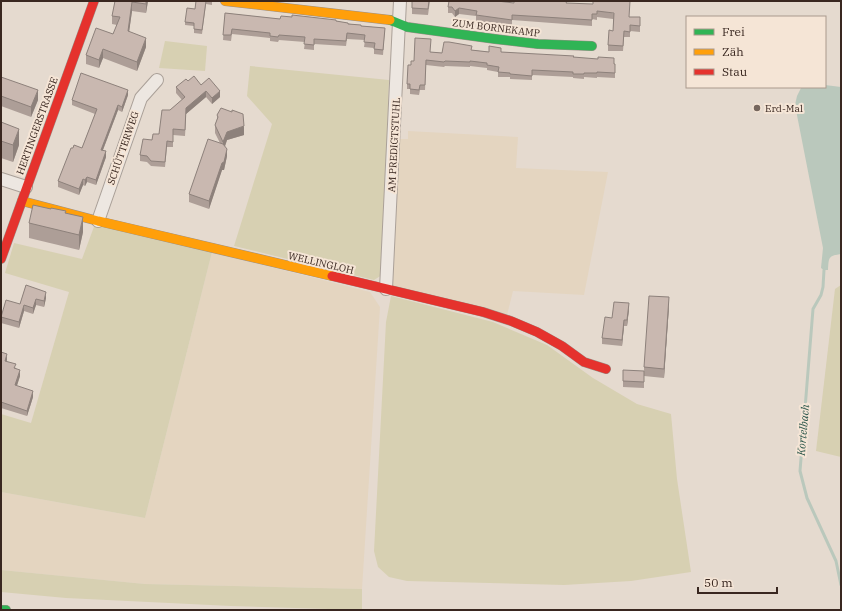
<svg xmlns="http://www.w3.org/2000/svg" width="842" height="611" font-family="'IBM Plex Serif',serif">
<rect width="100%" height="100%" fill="#e5dacf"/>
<g fill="#e4d5c0">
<path d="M408,131L518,137L516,168L608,172L584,295L513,291L507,315L391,285L400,139H408Z"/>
<path d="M212,252L370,292L380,307L362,589L145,584L1,570V492L145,518Z"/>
</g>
<g fill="#d7d0b2">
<path d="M165,41L207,46L205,71L159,68Z"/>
<path d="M250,66L389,80L382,275L374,280L234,246L272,124L247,96Z"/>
<path d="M95,224L212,252L145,518L1,492V414L31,423L69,292L5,273L14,243L82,259Z"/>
<path d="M841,285V457L816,451L835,289Z"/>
<path d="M391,296L493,322L547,345L593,378L637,404L671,414L677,479L691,572L631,581L564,585L407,581L389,577L378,567L374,551L386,322Z"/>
<path d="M1,570L145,584L362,589V610L231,606L66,598L1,592Z"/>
</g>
<path fill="#bac8bc" d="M825,85L841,87V254C828,256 829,257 828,270H824L821,268L823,248L795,105L797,96L801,88L825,87Z"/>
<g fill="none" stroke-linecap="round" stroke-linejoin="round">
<path stroke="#bac8bc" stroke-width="3" d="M824,270L823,287L821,295L813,309L800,471L807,498L836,561L841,585"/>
<g stroke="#aaa098" stroke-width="14">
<g id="street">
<path d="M1,179L26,187"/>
<path d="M98,221L141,98L157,80"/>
<path d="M386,289L400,1"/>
</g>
</g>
<g stroke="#9a8f88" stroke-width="10">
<g id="fast">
<path d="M390,20L407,27L495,39L538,44L592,46"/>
<path d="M1,610H6"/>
</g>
</g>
<g stroke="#9a8f88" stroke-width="10">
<g id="slow">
<path d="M225,1L390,20"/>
<path d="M22,201L98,221L332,276"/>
</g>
</g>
<g stroke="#9a8f88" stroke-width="10">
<g id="jam">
<path d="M1,259L94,1"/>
<path d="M332,276L483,312L511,321L537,332L562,346L584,362L606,369"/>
</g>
</g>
<use href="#street" stroke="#ede7e1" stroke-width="12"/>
<use href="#fast" stroke="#30b455" stroke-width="9"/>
<use href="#slow" stroke="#ff9f0a" stroke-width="9"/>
<use href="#jam" stroke="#e5322d" stroke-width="9"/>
</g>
<g fill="#ad9e97">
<path d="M115,1H148L146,13L132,11L129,31L146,47L137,71L103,58L99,68L86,64V55L113,34L117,25L112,24V16Z"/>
<path d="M196,1H212V5L206,4L202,34L194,33V26L185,25V22L195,9Z"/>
<path d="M412,1H430L428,15L412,14Z"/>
<path d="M514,3H566L630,17H640V32L630,31V37H624L623,51H608V45L613,31V19L597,17V20L592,19V26L512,20V25L476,21V16L459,14L455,17L452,13H448V7Z"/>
<path d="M225,13L280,19L336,21L361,26L385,28L383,55L374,54V48L364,47L365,40L347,39L346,46L314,44V50L304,49L305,42L279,40L278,42L270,41V38L232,34L231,41L223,40Z"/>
<path d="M472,50L489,52H501L573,57L615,64V78L597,77V78L584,77V79L573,78V77L532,75V80L510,79V77H498V72L487,70V68L470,66V67L445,66L444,67L426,65L425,90H420L419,95L410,94V89H407V84L411,65L414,61L430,52L442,53Z"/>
<path d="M1,77L38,100L31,117L1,106Z"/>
<path d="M188,81L201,85L220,97L212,104L206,97L186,114L185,136L173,135V147H167L165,167L151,166L147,162L140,161V155L152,140L159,134L170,110L182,100L176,93V87Z"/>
<path d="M128,95L122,112L118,110L103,150L106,157L96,185L87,182L85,186L83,185L79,195L58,187V181L82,148L95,114L72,105V100Z"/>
<path d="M217,115L244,135L227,140L225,147L227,156L224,170H222L209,209L189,202V194L220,143L215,133V125L217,119Z"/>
<path d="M1,122L19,145L13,162L1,158Z"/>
<path d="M66,213L83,232L79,250L29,238V223Z"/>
<path d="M26,285L46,298L44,307L36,305L33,314L24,311L19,328L1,323V317L20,304Z"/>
<path d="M669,306L664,378L644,376V388L623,387V381L644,371V367Z"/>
<path d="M629,309L627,326H624L622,346L602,344V338L612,318Z"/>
<path d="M1,352L7,360L6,361L16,368L20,376L17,386L33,397L27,416L1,408Z"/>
</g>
<g fill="#8d817b">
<path d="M146,1H148L146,13Z"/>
<path d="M132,2V11L128,40V31Z"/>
<path d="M459,8V14L455,17V11Z"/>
<path d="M146,38V47L137,71V62Z"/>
<path d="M103,49V58L99,68V60Z"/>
<path d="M38,90V100L31,117V107Z"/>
<path d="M128,90V95L122,112V107Z"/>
<path d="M206,91V97L186,114L185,136L186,108Z"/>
<path d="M220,91V97L212,104V98Z"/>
<path d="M118,105V110L101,155V150Z"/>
<path d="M244,126V135L227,140L223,151V142L227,132Z"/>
<path d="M19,129V145L13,162V145Z"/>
<path d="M227,149V156L224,170H222L209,209V201Z"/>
<path d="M106,151V157L96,185V180Z"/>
<path d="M87,177V182L85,186V180Z"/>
<path d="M83,179V185L79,195V189Z"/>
<path d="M83,217V232L79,250V235Z"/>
<path d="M46,292V298L44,307V301Z"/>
<path d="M669,297V306L664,378V369Z"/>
<path d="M36,299V305L33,314V308Z"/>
<path d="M629,303V309L627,326V320Z"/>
<path d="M24,305V311L19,328V322Z"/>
<path d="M624,320V326L622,346V340Z"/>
<path d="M7,354V360L5,367V361Z"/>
<path d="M20,370V376L15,391V385Z"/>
<path d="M33,391V397L27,416V411Z"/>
</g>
<g fill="#c9b8b0" stroke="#8d817b">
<path d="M115,1H146V4L132,2L128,31L146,38L137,62L103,49L99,60L86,55L96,28L113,34L120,17L112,16Z"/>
<path d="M196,1H206L202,30L194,29V23L185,22L187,8L195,9Z"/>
<path d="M412,1H429L428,9L412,8Z"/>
<path d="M449,1H497L514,3V1H567L566,3L593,4V1H630L629,17H640V26L630,25V32L624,31L623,46L608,45L609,30L613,31L614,13L597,11V14H592V20L512,15V20L476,15L477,11L459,8L455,11L452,7H448Z"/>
<path d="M225,13L280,19L281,16L292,17V15L336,20V21L348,23V24L361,25V26L385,28L383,50L374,49L375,43L364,42L365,35L347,33L346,41L314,39V45L304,44L305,37L279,35L278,37L270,36V33L232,29L231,35H223Z"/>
<path d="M415,38L431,39L430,52L442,53L444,42H449L472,46L471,50L489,52V46L501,48V52L574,56L573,57L598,59V57L614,58V64H615V73L597,72V73H584V74H573V72L532,70V76L510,74V73L498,72L499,67L487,65V63L470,61V62L445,61L444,62L426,60L425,85H420L419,90L410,89V84H407L408,65H411V61H414Z"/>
<path d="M81,73L128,90L122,107L118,105L106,137L101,150L106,151L96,180L87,177L85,180L83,179L79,189L58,181L71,148H73L74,145L82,148L97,109L72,100Z"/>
<path d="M194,76L201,85L209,78L220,91L212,98L206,91L186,108L185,130L173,129V142L167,141L165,162L151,161L147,156L140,155L143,139L152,140L153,134H159L162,110H170L185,97L176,87L186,79L188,81Z"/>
<path d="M1,77L38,90L31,107L1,96Z"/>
<path d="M221,108L232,112V110L243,114L244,126L227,132L223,142L215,125L218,117L217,115Z"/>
<path d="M1,122L19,129L13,145L1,141Z"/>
<path d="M208,139L223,144L227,149L224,162L222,163L209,201L189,194Z"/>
<path d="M33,205L51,209V208L66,211L65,213L83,217L79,235L29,223Z"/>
<path d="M26,285L46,292L44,301L36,299L33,308L24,305L19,322L1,317L6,300L20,304Z"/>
<path d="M649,296L669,297L664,369L644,367Z"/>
<path d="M614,302L629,303L627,320H624L622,340L602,338L605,317L612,318Z"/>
<path d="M1,352L7,354L5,361L16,364L14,368L20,370L15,385L33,391L27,411L1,402Z"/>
<path d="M623,370L644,371V382L623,381Z"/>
</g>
<circle fill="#75665d" stroke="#f5e5d6" stroke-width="1.5" cx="757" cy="108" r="4"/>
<g text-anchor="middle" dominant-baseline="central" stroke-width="4" stroke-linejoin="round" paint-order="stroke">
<g font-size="10" fill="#392720" stroke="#f5e5d6">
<text transform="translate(496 28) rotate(7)">ZUM BORNEKAMP</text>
<text transform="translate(37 126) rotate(-70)">HERTINGERSTRASSE</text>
<text transform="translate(394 145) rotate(-87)">AM PREDIGTSTUHL</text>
<text transform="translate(123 148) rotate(-71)">SCHÜTTERWEG</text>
<text transform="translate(321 263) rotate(13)">WELLINGLOH</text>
</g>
<g font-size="10" fill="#392720" stroke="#f5e5d6" text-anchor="start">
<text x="765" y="108">Erd-Mal</text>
</g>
<g font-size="11" font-style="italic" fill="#2f594d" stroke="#f5e5d6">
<text transform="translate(803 430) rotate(-85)">Kortelbach</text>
</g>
</g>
<rect width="842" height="611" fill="none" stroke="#392720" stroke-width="4"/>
<rect x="686" y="16" width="140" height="72" fill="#f5e5d6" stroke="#aa998d"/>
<rect x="694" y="29" width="20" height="6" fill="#30b455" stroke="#aa998d"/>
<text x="722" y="36" font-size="12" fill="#392720">Frei</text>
<rect x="694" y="49" width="20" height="6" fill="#ff9f0a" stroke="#aa998d"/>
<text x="722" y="56" font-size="12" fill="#392720">Zäh</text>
<rect x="694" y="69" width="20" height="6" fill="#e5322d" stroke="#aa998d"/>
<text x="722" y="76" font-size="12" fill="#392720">Stau</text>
<path d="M698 587v6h79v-6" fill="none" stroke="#392720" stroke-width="2"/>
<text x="704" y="587" font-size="12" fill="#392720" stroke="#f5e5d6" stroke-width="3" paint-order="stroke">50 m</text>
</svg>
